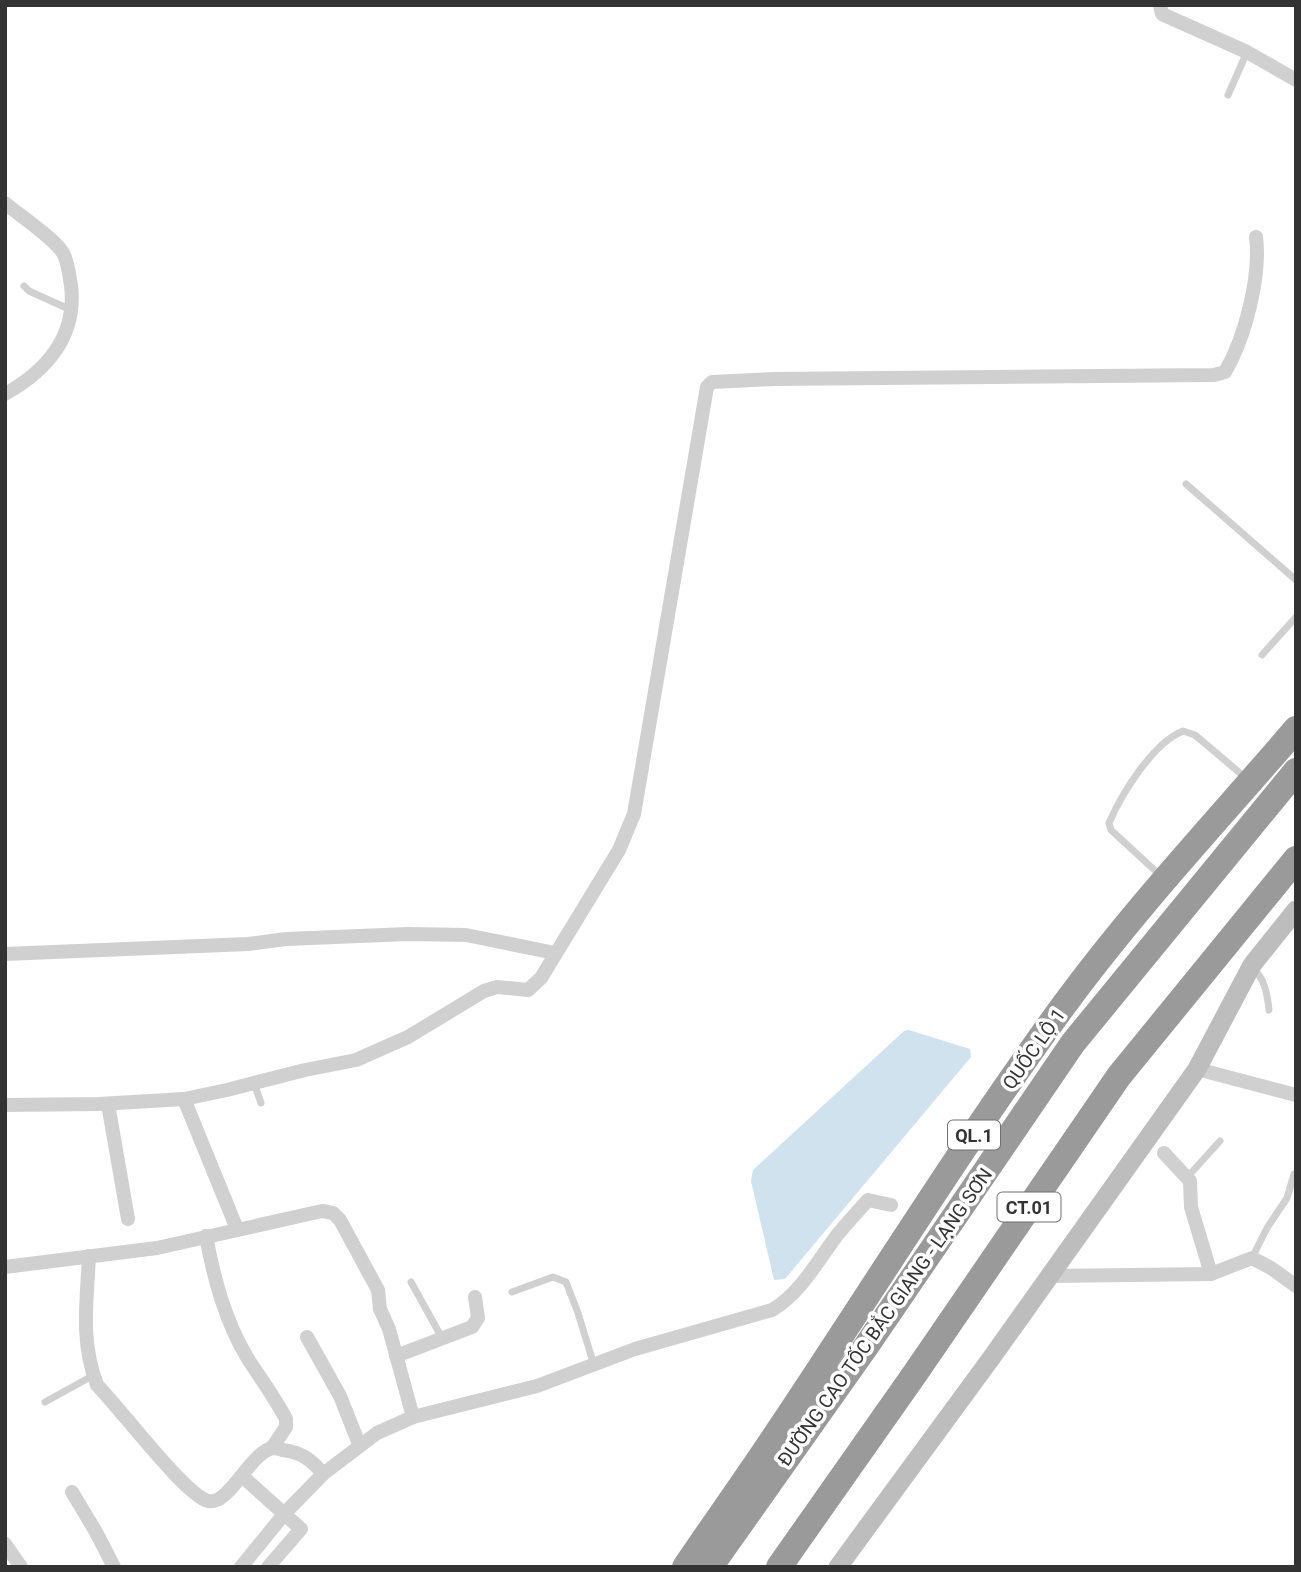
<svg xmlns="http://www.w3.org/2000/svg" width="1301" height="1572" font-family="Roboto,sans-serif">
<rect width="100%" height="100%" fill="#fff"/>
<path fill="#cfe2ee" d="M909,1030L970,1049L971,1057L785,1279L774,1280L751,1181L753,1170L904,1031Z"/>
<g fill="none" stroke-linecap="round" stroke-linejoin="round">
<g stroke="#d0d0d0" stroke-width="7">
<path d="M1228,95L1247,52"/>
<path d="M24,286L29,291L71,310"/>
<path d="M1186,484L1296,580"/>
<path d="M1262,655L1296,617"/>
<path d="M1162,877L1111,830L1109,823C1122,793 1153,743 1183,731L1195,735L1247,779"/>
<path d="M1252,966C1265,980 1267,992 1269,1010"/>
<path d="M254,1083L261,1103"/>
<path d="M1190,1180L1191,1173L1220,1141"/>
<path d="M1252,1258L1267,1228L1287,1198L1294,1174"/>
<path d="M411,1282L442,1338"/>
<path d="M512,1292L553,1277L566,1282L578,1313L594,1365"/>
<path d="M45,1402L94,1375"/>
</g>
<g stroke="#d0d0d0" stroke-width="14">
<path d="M1160,5L1162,14L1247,52L1296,80"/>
<path d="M5,203C19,215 55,239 63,253C68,262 69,274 71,285C77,335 48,370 5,394"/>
<path d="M5,954L248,944L286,939L408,934L466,935L555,953"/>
<path d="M1197,1069L1296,1095"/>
<path d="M184,1099L237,1229"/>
<path d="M108,1104L128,1219"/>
<path d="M5,1105L99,1104L184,1099L227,1090L305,1070L356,1060L408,1037L484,991L497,987L528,990L541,978L619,850L634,814L707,387L712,382L774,379L1214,375L1225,372C1245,338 1261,276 1256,237"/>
<path d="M1164,1153L1190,1181L1191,1207L1211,1274"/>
<path d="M206,1236C214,1279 225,1321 248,1359C261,1379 275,1398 286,1419V1427L272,1448"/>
<path d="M89,1256C87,1302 80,1340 97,1385C119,1407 185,1495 208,1501C229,1506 251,1451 273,1448C276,1448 280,1449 283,1450C301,1452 312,1460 323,1474"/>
<path d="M5,1267L157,1248L322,1211L333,1213L340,1220L378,1290L380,1309L389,1329L413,1417"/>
<path d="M1049,1276L1211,1274L1252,1258L1271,1268L1296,1286"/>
<path d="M307,1337L340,1396L359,1444"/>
<path d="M396,1356L472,1327L478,1318L475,1297"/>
<path d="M242,1476L301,1529L268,1567"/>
<path d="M72,1492L96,1532L114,1567"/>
<path d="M5,1544L21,1567"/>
<path d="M241,1567L285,1513L323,1474L377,1433L413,1417L537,1386L635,1349L772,1310C801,1293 818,1260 838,1234C848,1222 858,1211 868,1200L891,1205"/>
</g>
<path stroke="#bdbdbd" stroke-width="19" d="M838,1567L992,1357L1197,1069L1252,965L1296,910"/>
<g stroke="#9a9a9a" stroke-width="26">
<path d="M685,1567C717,1520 750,1474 781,1427C875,1286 964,1142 1064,1005C1135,908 1218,820 1296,729"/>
<path d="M710,1567L867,1345L1073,1043L1296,771"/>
<path d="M779,1567L914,1375L1119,1076L1296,859"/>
</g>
</g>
<g text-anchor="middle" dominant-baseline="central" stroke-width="7" stroke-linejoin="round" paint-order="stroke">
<g fill="#fff" stroke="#707070" stroke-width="2">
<rect x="948" y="1120.5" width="52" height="29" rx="5"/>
<rect x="997.5" y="1192.5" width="63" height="29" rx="5"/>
</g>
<g font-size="18" font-weight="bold" fill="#333">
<text x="974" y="1135">QL.1</text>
<text x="1029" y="1207">CT.01</text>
</g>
<g font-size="19" fill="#333" stroke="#fff">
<text transform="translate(1034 1049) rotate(-55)">QUỐC LỘ 1</text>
<text transform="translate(885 1317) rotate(-55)">ĐƯỜNG CAO TỐC BẮC GIANG - LẠNG SƠN</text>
</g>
</g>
<rect width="1301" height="1572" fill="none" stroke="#333333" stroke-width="14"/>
</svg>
